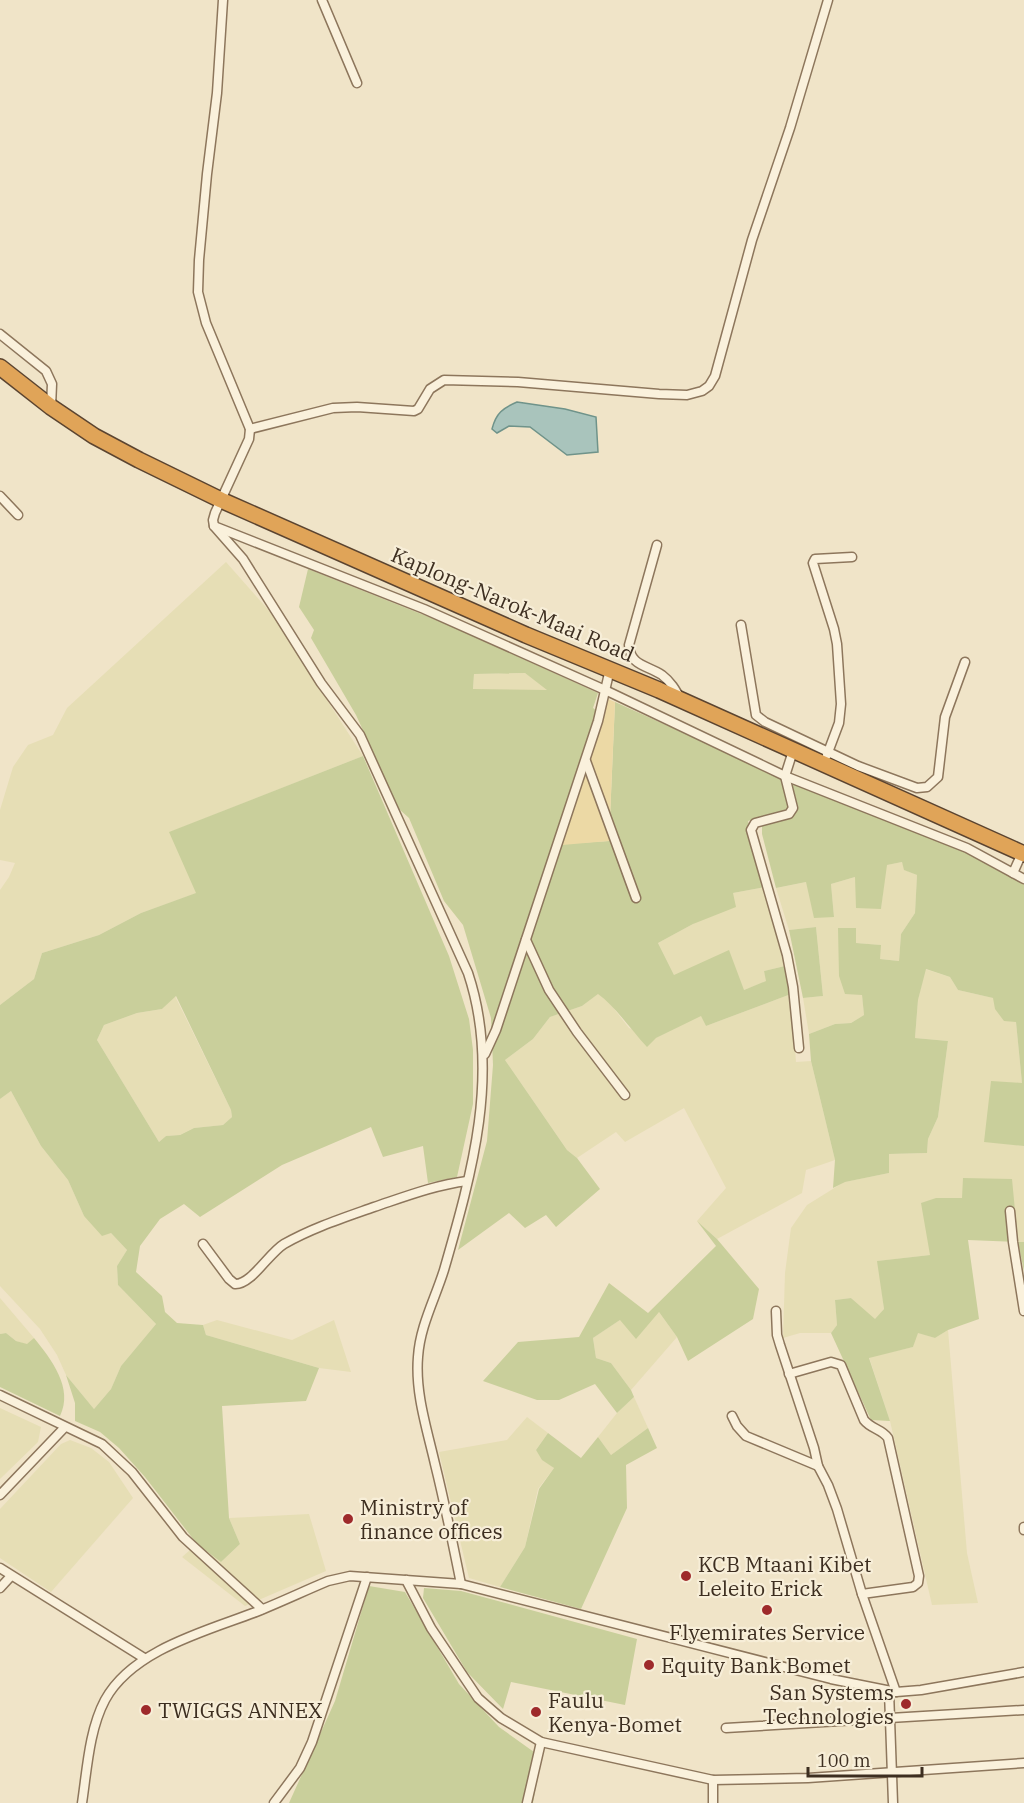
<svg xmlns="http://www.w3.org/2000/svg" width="1024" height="1803" font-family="'IBM Plex Serif',serif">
<rect width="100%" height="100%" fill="#f0e4c8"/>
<g fill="#e6deb5">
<path d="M226,562L271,613L363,756L170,832L197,893L141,913L99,935L42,953L34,979L0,1005V890L9,877L15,863L0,860V810L13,767L28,745L53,735L67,708Z"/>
<path d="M525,673L549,690H473L474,674Z"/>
<path d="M902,862L905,870L917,875L915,913L901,934L899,961L880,959V945L856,943L838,928L862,994L864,1015L851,1023L835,1024L809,1034L803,998L823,996L816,927L789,930L776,888L806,882L834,917L831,884L855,877L881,909L886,865Z"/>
<path d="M766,887L778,925L785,966L764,971L767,981L744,990L674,975L658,943L693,924L733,893Z"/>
<path d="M925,969L950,977L958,990L993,998L1016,1022L1022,1083L984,1141L1024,1146V1242H1018L962,1198H936L930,1255L878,1261L884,1309L875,1320L851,1298L835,1300L837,1325L831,1333H800L783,1338L785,1273L791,1228L807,1205L844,1182L889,1173V1154L927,1153L928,1139L938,1117L948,1041L915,1038L918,1000Z"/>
<path d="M599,993L608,1001L629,1028L656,1038L701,1015L706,1026L791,994L796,1062L811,1061L835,1160L806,1170L802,1193L717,1239L697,1221L726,1188L684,1108L625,1142L616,1132L577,1158L567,1150L505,1060L533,1039L550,1017L582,1006Z"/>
<path d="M175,996L231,1110L232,1117L223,1125L194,1128L180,1135L166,1136L159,1142L97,1040L104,1025L137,1013L162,1009Z"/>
<path d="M11,1091L41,1146L68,1180L84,1216L111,1233L127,1250L117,1266L118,1285L156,1324L121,1366L111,1389L94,1409L66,1375L57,1355L40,1329L0,1286V1099Z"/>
<path d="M0,1298L34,1338L28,1345L16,1341L6,1333L0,1334Z"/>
<path d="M659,1312L677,1337L631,1390L611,1363L596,1358L593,1338L620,1320Z"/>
<path d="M217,1320L292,1340L334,1320L351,1372L319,1368L206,1335L203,1325Z"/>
<path d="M948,1330L967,1553L978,1603L932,1605L890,1421L869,1357L913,1347L917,1332L935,1338Z"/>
<path d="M634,1397L648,1428L611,1455L598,1437L617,1413Z"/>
<path d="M0,1408L41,1427L38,1442L0,1479Z"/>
<path d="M527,1417L548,1433L536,1450L554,1468L538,1489L525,1547L500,1587L469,1578L439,1452L507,1440Z"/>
<path d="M70,1440L91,1448L109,1462L133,1498L51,1592L0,1558V1509L61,1444Z"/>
<path d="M309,1514L326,1571L245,1606L182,1557L197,1544L221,1562L240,1544L229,1518Z"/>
</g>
<g fill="#c9cf9b" fill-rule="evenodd">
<path d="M308,569L444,623L598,693L593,708L603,715L562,844L609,841L615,702L783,778L789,806L787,811L748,821L766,887L733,893L736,907L693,924L658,943L674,975L729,950L744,990L766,981L764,971L785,966L791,994L706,1026L701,1016L656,1038L647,1047C631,1030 616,1007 598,994L582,1006L550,1017L533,1039L505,1060L567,1150L577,1158L600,1189L556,1227L546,1215L525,1228L509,1213L458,1250L487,1141L493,1065L491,1018L463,925L444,901L409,818L399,809L356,715L311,638L314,630L299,607ZM525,673L547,690L473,689L474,674Z"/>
<path d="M363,756L449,956L469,1019L473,1050V1104L457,1177L428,1183L423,1146L383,1157L371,1127L282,1165L200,1217L184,1204L160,1219L140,1246L136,1272L162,1296L165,1312L177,1323L203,1325L206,1335L319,1368L306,1401L222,1406L229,1518L240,1544L221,1562L197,1544L145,1477L119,1448L100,1432L75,1421V1403L66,1375L94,1409L111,1389L121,1366L156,1324L118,1285L117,1266L127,1250L111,1233L102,1236L84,1216L68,1180L41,1146L11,1091L0,1099V1005L34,979L42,953L99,935L141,913L196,893L169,832ZM176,996L231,1110L232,1117L223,1125L194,1128L180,1135L166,1136L159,1142L97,1040L104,1025L137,1013L162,1009Z"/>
<path d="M792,783L989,862L1024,883V1146L984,1142L991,1081L1022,1083L1016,1022L1004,1021L995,1009L993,998L958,990L950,977L926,969L918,1000L915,1038L948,1041L938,1117L928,1139L927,1153L889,1154V1173L845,1182L833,1188L835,1160L811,1061L809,1034L835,1024L851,1023L864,1015L862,995L845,994L839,976L838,928H856V943L881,945L880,959L899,961L901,934L915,913L917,875L904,870L902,862L887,865L881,909L856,908L855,877L831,884L834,917L814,918L806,882L776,888L762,834V825L794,814L798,807Z"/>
<path d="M816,927L823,996L803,998L789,930Z"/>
<path d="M963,1178L1012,1179L1018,1242H1024V1271L1018,1242L968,1240L979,1319L948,1330L935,1338L918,1333L913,1347L869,1358L890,1421L871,1420L831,1333L837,1325L835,1300L851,1298L875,1319L884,1309L877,1261L930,1255L921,1203L936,1198H962Z"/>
<path d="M697,1221L717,1239L759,1289L753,1319L688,1361L677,1337L659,1312L636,1339L620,1320L593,1338L596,1358L611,1363L631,1390L634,1397L617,1413L595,1384L559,1400H537L483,1381L518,1342L579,1337L609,1283L648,1313L716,1246Z"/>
<path d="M6,1333L16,1341L27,1344L34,1338C51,1359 74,1388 60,1416L0,1387V1334Z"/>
<path d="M648,1428L657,1448L626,1465L627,1508L581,1609L500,1587L525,1547L539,1489L554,1468L542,1460L536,1450L548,1433L581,1458L598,1437L611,1455Z"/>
<path d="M369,1586L405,1592L459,1684L499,1727L541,1757L533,1803H289L335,1701Z"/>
<path d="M424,1588L461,1591L637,1639L625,1705L511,1682L503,1709L467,1672L423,1598Z"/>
</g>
<path fill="#ecd9a5" d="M608,699L615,702L609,841L562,845Z"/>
<path fill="#a9c4bc" stroke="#6f938a" stroke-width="1.5" d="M517,402L565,409L596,417L598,452L567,455L530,427L509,426L497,433L492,429C496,413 503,408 517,402Z"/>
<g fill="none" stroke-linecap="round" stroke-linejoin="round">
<g stroke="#8d765c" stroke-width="11">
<g id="street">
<path d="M223,0L217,93L207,174L199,260L198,292L206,323L250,429L249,439L215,513L213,520L214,526L243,559L321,683L360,735L468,973C501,1072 472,1173 444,1270C435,1299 420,1326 418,1357C415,1393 427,1429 435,1464C445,1504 453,1544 461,1584"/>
<path d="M322,0L357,83"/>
<path d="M0,334L46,371L52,384L51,407"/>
<path d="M250,429L333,408L357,407L414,411L418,409L430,389L444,380L518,382L659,394L687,395L702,391L709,386L715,376L752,240L790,128L828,0"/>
<path d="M0,496L18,515"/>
<path d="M214,526L424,609L605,690L785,776L967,848L1024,879"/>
<path d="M657,545L629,645C630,666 647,665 662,675C671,682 675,689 680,698"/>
<path d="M741,625L756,715L765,722L858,766L917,788L927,787L938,777L945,717L965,662"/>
<path d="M793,751L785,776L793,808L789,814L755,823L751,830L787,955L793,987L799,1048"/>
<path d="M827,755L839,723L841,704L837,644L834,629L813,563L815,559L852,557"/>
<path d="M586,761L636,898"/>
<path d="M1013,873L1022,853"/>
<path d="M526,940L549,990L577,1032L625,1095"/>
<path d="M485,1054L496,1030L598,721L610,669"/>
<path d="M1010,1211L1013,1242L1024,1311"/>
<path d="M203,1244L229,1279L235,1284C251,1285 269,1253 284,1244C312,1228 343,1218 374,1207C404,1197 435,1185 467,1181"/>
<path d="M776,1311L777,1335L780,1345L814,1448L818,1466"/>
<path d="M789,1374L831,1362L841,1365L864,1420C871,1429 882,1429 888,1438L919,1576L918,1583L913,1587L862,1594"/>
<path d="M0,1395L102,1444L132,1472L183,1537L262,1609"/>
<path d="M732,1416L737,1426L746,1436L818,1466L828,1485L837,1509L862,1594L896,1692"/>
<path d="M0,1495L65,1427"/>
<path d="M1024,1527V1530"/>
<path d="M0,1568L144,1658"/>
<path d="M406,1580L431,1628L478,1698L501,1718L541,1742L713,1780L808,1778L1024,1763"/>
<path d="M0,1588L11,1576"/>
<path d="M889,1691L893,1803"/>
<path d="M726,1728L1024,1710"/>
<path d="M82,1803C87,1770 89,1730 105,1700C132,1650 206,1631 256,1612C281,1602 304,1591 328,1581L350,1576L461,1584L831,1679L896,1692L921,1690L1024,1672"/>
<path d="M274,1803L300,1768L312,1742L367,1577"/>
<path d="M527,1803L541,1742"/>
<path d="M713,1803V1780"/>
</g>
</g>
<g stroke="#5b4430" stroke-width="18">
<path id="highway" d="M0,367L51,407L94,436L139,460L221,500L526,635L659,690L1024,854"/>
</g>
<use href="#street" stroke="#faf1dc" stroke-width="8"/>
<use href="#highway" stroke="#e0a458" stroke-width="15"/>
</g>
<g fill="#9e2a2b" stroke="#f7eed8" stroke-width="2">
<circle cx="348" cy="1519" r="6"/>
<circle cx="686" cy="1576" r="6"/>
<circle cx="767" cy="1610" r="6"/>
<circle cx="649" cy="1665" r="6"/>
<circle cx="906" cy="1704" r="6"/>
<circle cx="146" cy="1710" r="6"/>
<circle cx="536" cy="1712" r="6"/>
</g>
<g text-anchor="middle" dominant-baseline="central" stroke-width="4.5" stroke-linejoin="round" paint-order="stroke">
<g font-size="21" fill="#3d2e20" stroke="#f7eed8">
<text transform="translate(513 604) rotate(23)">Kaplong-Narok-Maai Road</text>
</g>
<g font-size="21" fill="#3d2e20" stroke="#f7eed8" text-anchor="start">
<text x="360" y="1507">Ministry of<tspan x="360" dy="24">finance offices</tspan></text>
<text x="698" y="1564">KCB Mtaani Kibet<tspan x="698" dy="24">Leleito Erick</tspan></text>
<text x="767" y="1632" text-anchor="middle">Flyemirates Service</text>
<text x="661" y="1665">Equity Bank Bomet</text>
<text x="894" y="1692" text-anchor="end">San Systems<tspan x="894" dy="24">Technologies</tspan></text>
<text x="548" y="1700">Faulu<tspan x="548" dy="24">Kenya-Bomet</tspan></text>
<text x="158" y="1710">TWIGGS ANNEX</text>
</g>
</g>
<path d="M808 1767v9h114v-9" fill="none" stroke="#3d2e20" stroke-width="3"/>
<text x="817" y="1767" font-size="18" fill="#3d2e20" stroke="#f7eed8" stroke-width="4.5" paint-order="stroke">100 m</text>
</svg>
